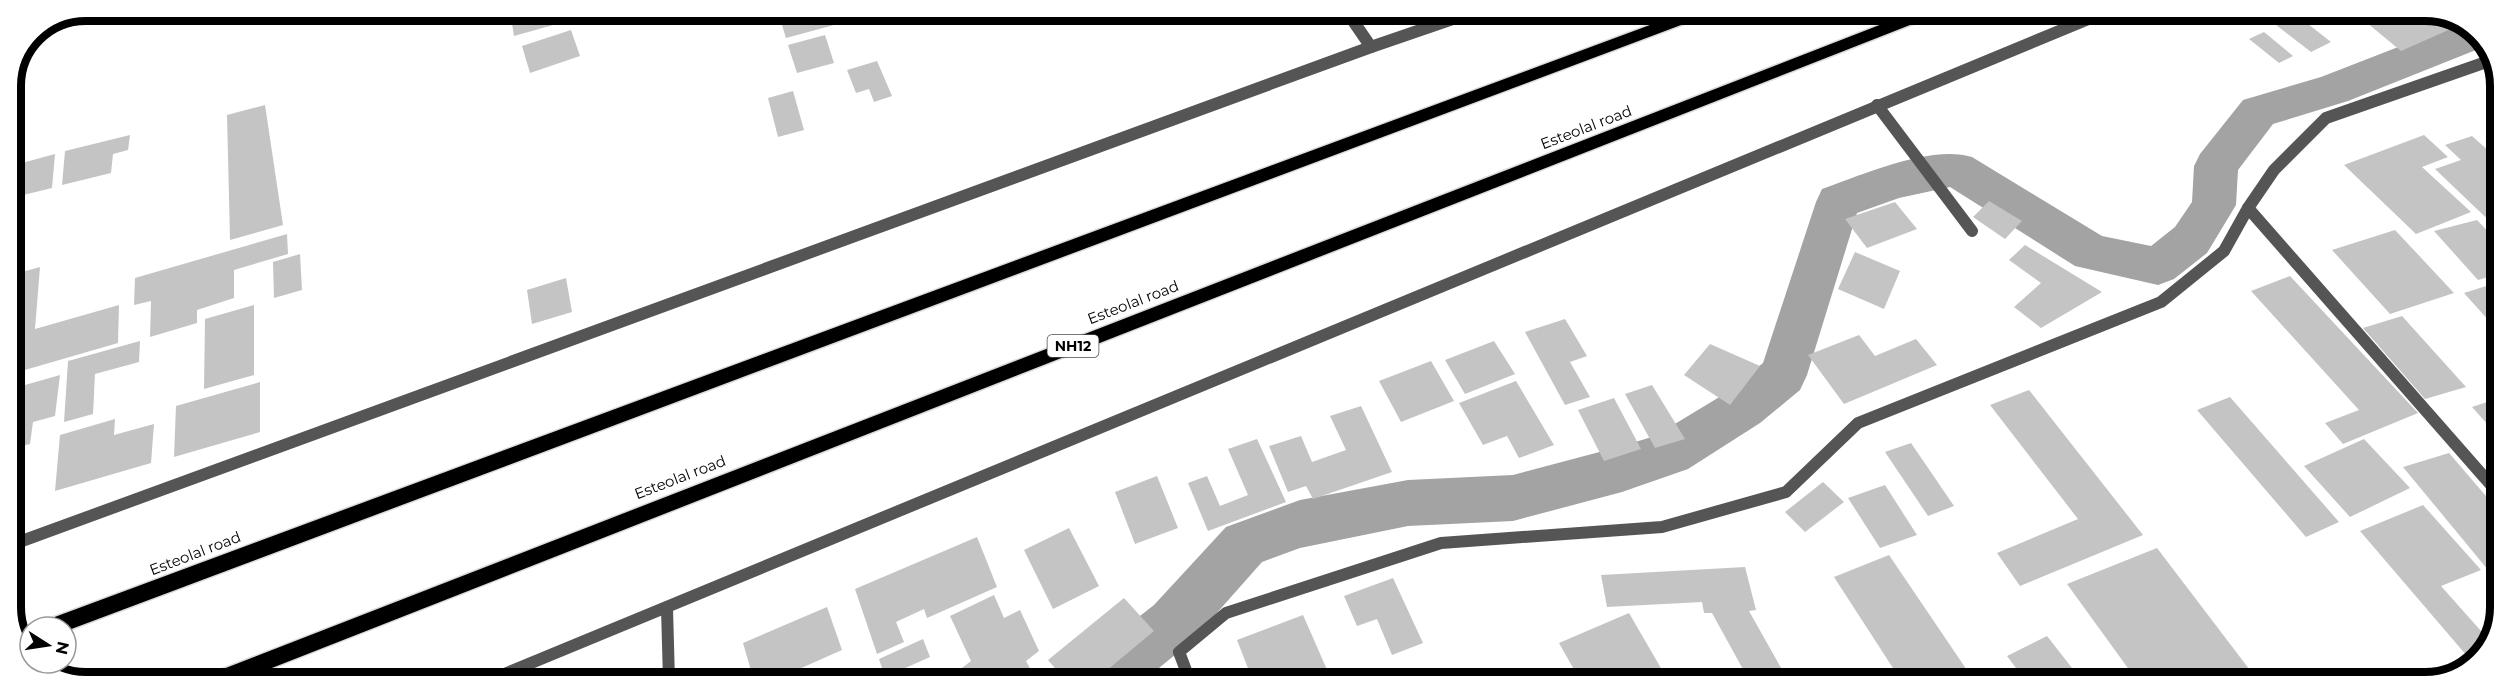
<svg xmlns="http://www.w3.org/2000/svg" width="2511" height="693" font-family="Montserrat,sans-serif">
<rect width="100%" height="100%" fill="#fff"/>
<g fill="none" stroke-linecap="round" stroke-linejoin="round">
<path fill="#a3a3a3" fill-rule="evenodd" d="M2460,23L2482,37L2486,46L2348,101L2273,124L2238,170L2236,205L2207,253L2174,279L2158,285L2075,266L1950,187L1899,198L1857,213L1807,375L1800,390L1760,423L1688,469L1622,492L1513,521L1408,526L1300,548L1262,562L1192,641L1143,681H1073L1081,662L1154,605L1226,527L1300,500L1408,480L1513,475L1622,446L1655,436L1726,393L1763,363L1816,202L1822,189C1861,175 1932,144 1972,157L2102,236L2151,246L2175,227L2192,202L2194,166L2200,154L2243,100L2321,77Z"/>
</g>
<g fill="#c4c4c4">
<path d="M510,11H569L571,20L514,36Z"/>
<path d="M782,11H830L834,25L786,38L778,12Z"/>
<path d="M2277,13H2294L2331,42L2311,52L2267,18Z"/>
<path d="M2355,13H2444L2462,24L2401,51Z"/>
<path d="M571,30L580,56L530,73L522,46Z"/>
<path d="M2264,32L2293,56L2279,63L2249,39Z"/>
<path d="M825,35L834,63L797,73L788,45Z"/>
<path d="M877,61L892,96L874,102L869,89L856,93L847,70Z"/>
<path d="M793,91L804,130L778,137L768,98Z"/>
<path d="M265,105L283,225L230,240L227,115Z"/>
<path d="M130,135L128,150L113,154L111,173L62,185L65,151Z"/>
<path d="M2424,135L2448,157L2422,167L2471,212L2416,234L2344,165Z"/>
<path d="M2472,136L2500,161V231L2435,169L2461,160L2445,145Z"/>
<path d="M55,154L52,188L11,198V166Z"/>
<path d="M1989,201L2022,221L2005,239L1973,217Z"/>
<path d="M1895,202L1917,229L1867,248L1845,219Z"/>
<path d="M2477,220L2500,244L2499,274L2478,280L2434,231Z"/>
<path d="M2395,230L2454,293L2390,314L2332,250Z"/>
<path d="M287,234L288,254L234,270V298L197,310V323L150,337L151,301L134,305L135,278Z"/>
<path d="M2025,245L2102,292L2041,328L2014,307L2041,283L2009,260Z"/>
<path d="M1855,252L1900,271L1884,309L1838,289Z"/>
<path d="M300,254L302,290L274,298L273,262Z"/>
<path d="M40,267L35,329L119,305L118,343L11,374V275Z"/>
<path d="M2290,276L2418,413L2343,444L2325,423L2359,410L2251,291Z"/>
<path d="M566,278L572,312L532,324L527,290Z"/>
<path d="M2499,282V332L2464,293Z"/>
<path d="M254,305V375L204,389L205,319Z"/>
<path d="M2402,316L2466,387L2425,399L2363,328Z"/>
<path d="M1565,319L1587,356L1570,362L1590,397L1565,405L1525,332Z"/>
<path d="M1859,335L1875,356L1916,339L1937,365L1844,404L1808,355Z"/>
<path d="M140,341L139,362L95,374L93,414L64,422L68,361Z"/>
<path d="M1494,341L1515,374L1465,394L1445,360Z"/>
<path d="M1710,344L1760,366L1730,405L1684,375Z"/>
<path d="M1431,361L1454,401L1401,422L1379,381Z"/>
<path d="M60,375L55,416L33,422L30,444L11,449V389Z"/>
<path d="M1516,381L1554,445L1519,458L1507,436L1483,445L1459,403Z"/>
<path d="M260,382V432L174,457L176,406Z"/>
<path d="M1652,385L1685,439L1655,448L1625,394Z"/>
<path d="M2029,390L2143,535L2020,586L1997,553L2078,519L1990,405Z"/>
<path d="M2230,397L2339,522L2306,537L2197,410Z"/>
<path d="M1614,398L1641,449L1604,461L1578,410Z"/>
<path d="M2499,398V437L2472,407Z"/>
<path d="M1361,406L1392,472L1313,499L1306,486L1288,492L1269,446L1301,436L1312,462L1346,450L1330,416Z"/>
<path d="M115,419L114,435L154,424L151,463L55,491L60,435Z"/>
<path d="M1257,439L1286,502L1208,531L1188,483L1207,476L1220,506L1248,495L1228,449Z"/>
<path d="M2364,439L2410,488L2350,517L2304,466Z"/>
<path d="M1911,443L1954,506L1928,516L1885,452Z"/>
<path d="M2449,453L2498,510V582L2403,467Z"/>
<path d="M1157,476L1178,528L1135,544L1115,492Z"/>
<path d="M1823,482L1844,502L1805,532L1785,512Z"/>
<path d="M1885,485L1917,535L1880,548L1848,498Z"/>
<path d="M2423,505L2481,570L2441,586L2489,640L2473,663L2360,531Z"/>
<path d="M1069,528L1099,586L1053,609L1024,550Z"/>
<path d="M977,537L997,587L927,618L924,609L896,622L904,642L877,654L855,589Z"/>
<path d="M2157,548L2259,682H2138L2067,584Z"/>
<path d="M1889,555L1975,682H1902L1834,577Z"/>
<path d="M1745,567L1756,610L1749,611L1789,682H1750L1712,613H1704L1702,602L1607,607L1601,575Z"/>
<path d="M1393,578L1423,643L1392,655L1377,619L1357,626L1344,596Z"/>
<path d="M994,595L1004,618L1020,610L1039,651L1026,661L1034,676L1028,681H945L971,661L950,616Z"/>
<path d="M1124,598L1154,631L1094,681H1048L1059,673L1048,660Z"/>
<path d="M827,607L842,650L772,681H754L743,643Z"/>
<path d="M1629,613L1669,682H1581L1559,643Z"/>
<path d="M1303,615L1332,681H1253L1237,640Z"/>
<path d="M2047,636L2083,682H1989L2016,668L2007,656Z"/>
<path d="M923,639L930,657L885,677L879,659Z"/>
</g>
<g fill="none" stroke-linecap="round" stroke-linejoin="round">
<g stroke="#dbdbdb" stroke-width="3">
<g id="trunk">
<path d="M1685,12H1707L1705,16L66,631V627H43L45,621L52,618Z"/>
<path d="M1913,12H1935L1933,16L241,680H209L211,673L218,671Z"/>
<path d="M30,626L32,627H30V645L25,647L19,631Z"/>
</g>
</g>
<path stroke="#555" stroke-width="12" d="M1877,105L1972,231"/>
<g stroke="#555" stroke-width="12">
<path d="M1347,12L1371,47"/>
<path d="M2248,208L2499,494"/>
<path d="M667,608L669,681"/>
<path d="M1190,681L1179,652L1226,613L1441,543L1662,527L1786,492L1858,423L2161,302L2224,251L2248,208L2274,170L2326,118L2492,60"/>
</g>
<g stroke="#555" stroke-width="12">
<path d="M11,545L1371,47L1473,12"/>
<path d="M490,680L2103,13"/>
</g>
<use href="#trunk" fill="#000" fill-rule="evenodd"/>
</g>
<g text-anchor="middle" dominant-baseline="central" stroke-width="4.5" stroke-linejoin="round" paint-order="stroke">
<rect fill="#fff" stroke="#4c4c4c" stroke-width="1.5" x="1047.5" y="335" width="51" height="22" rx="4.5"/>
<g font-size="14" font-weight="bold" fill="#000">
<text x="1073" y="346">NH12</text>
</g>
<g font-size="15" fill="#000" stroke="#fff">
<text transform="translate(1586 127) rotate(-21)">Esteolal road</text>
<text transform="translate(1133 302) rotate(-21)">Esteolal road</text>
<text transform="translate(680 477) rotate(-21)">Esteolal road</text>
<text transform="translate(195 553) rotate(-21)">Esteolal road</text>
</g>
</g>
<path d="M0 0H2511V693H0ZM86 21H2425A65 65 0 0 1 2490 86V607A65 65 0 0 1 2425 672H86A65 65 0 0 1 21 607V86A65 65 0 0 1 86 21Z" fill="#fff" fill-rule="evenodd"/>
<path fill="none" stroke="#000" stroke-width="8" d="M86 21H2425A65 65 0 0 1 2490 86V607A65 65 0 0 1 2425 672H86A65 65 0 0 1 21 607V86A65 65 0 0 1 86 21Z"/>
<g transform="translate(48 645) rotate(102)"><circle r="28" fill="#ffffff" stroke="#999999" stroke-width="1.5"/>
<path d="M0-4.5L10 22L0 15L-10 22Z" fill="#000000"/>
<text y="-9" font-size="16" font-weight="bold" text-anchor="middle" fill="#000000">N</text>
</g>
</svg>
